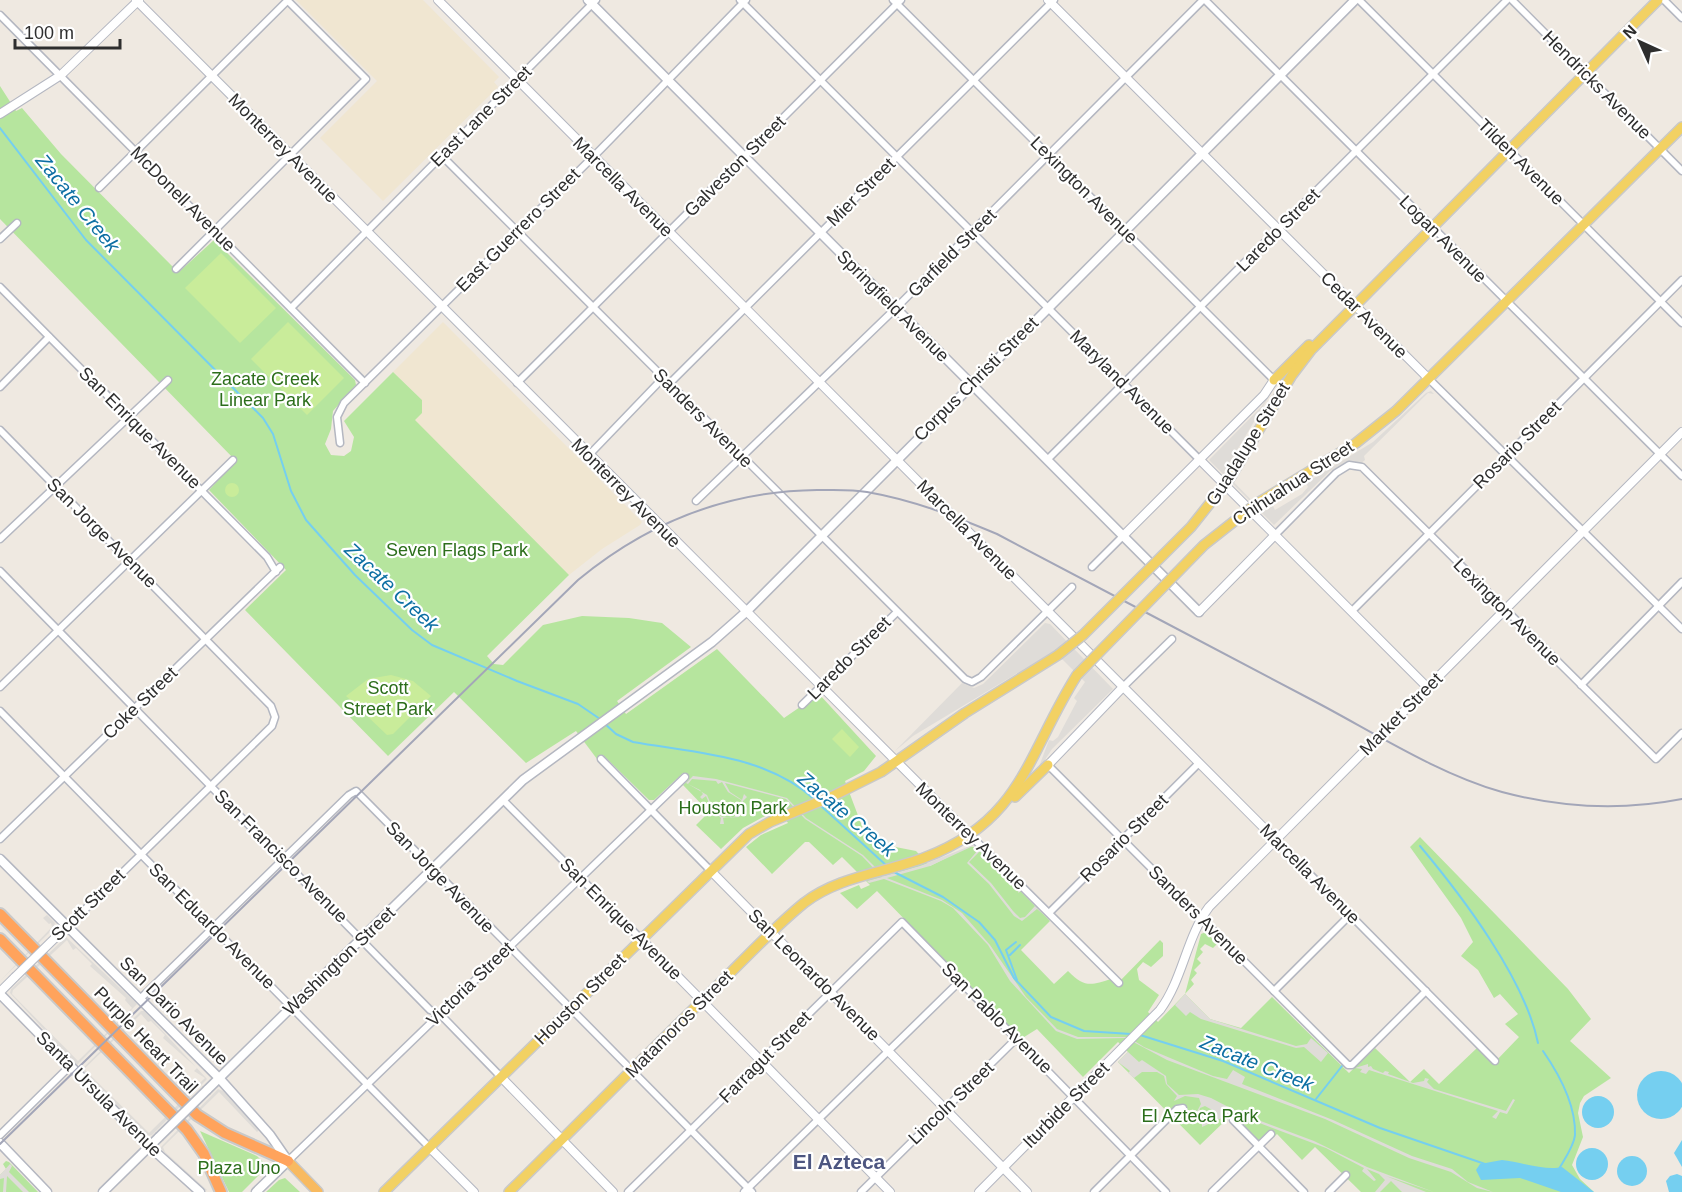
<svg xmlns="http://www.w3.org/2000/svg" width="1682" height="1192" font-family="Arial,sans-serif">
<rect width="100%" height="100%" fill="#efe9e1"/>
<g fill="#f0e6d1">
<path d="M296,0H423L499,77L494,82L498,87L383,201L320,138L377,81Z"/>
<path d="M443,322L642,522L640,525L602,549L569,575L414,420L422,400L393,372Z"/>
</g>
<g fill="#b6e59e">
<path d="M0,86L16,111L22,108L61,154L172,266L180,271L214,240L355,380L356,385L333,411L331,429L325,444L331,455L344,456L351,451L354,437L344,421L393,372L422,400V413L415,420L569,575L487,656L494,664L503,665L543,625L582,616L629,618L662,623L691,647L617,701L626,714L717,649L784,718L819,694L876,756L864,771L845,781L865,834L875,843L916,851L930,866L970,846L978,848L1050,921L1021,950L1054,984L1068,971C1084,987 1090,986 1111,979L1116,985L1160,940L1163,943V956L1151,967L1143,962L1137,969L1139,980L1159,995L1148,1012L1158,1022L1185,994L1201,934L1206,932L1217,944L1213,948L1205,944L1200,949L1203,952L1197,959L1201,963L1194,970L1197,973L1191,980L1194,984L1185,994L1210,1019L1241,1028L1272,997L1349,1073L1375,1048L1410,1082L1424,1069L1439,1084L1477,1048L1493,1064L1519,1037L1505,1024L1518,1014L1500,994L1494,998L1478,970L1461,956L1473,942L1461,918L1410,847L1420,837L1568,989L1591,1019L1570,1041L1611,1078L1584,1096L1580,1103L1578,1113L1583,1137L1572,1165L1580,1179L1594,1192H1361L1315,1147L1302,1160L1277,1134L1274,1137L1269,1132L1259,1142L1234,1118L1226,1120L1200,1145L1118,1062L1128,1052L1118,1042L1083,1077L1037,1029L1021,1039L877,891L857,909L840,893L859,885L861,889L870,885L842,857L833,865L809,842H805L772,874L746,847L761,835L788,823L778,809L743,828L721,849L696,825L709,812L683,785L689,779L683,773L654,800H649L603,755L597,759L576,731L526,763L454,692L388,756L245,610L286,570L209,490L236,461L0,219Z"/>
<path d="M200,1131L257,1156L263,1162V1171L242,1192H229Z"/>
<path d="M6,1161L9,1162L38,1192H0V1175L6,1169L3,1164Z"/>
<path d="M285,1178L300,1192H266L279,1180Z"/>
</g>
<g fill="#c9ec9a">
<path d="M221,253L276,308L240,343L185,288Z"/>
<path d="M288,322L344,378L307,415L251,359Z"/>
<circle cx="232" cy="490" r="7"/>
<path d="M391,675L413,681L431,696L393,734L387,735L346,696L368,679Z"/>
<path d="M842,729L859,747L850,757L832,739Z"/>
</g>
<g fill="#dfdcd8" fill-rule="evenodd">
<path d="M1277,383L1224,472L1263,512L1273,506L1275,510L1302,494L1308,487L1306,483L1373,442L1426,393L1431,391L1434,394L1428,393L1364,456L1365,460L1360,464L1351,462L1330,471L1274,525L1209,460L1261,407Z"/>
<path d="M1045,623L1050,624L1113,689L1052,749L1037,772L1049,740L1053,741L1058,737L1077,701L1074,698L1085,682L1054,651L913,736L895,751L962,683L974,688L983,684Z"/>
<path d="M693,776L716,779L787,798L806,818L863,855L884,876L920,866L975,844L1044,915L1037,909L1022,921L1014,916L989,884L967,863L978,850L973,846L930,866L887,878L942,900L962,913L990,945L1026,997L1057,1029L1078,1037H1128L1144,1047L1213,1076L1227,1079L1233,1070L1245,1077L1242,1084L1333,1120L1412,1156L1452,1169L1468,1182L1493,1192L1477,1188L1451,1172L1409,1158L1325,1119L1167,1060L1126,1038L1077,1039L1056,1031L1010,981L988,945L953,908L941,901L884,879L869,883L867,881L882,877L862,856L805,819L786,799L725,783L730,792L742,800L744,794L747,797L743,801V812L739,817L723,818L724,824H720L721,818L712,810L706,796L702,799L700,797L703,794L700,790L686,783ZM692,779L716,781L718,784L722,782L728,792L741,800L744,807L742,812L732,818L722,817L713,809L707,795L688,784ZM980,851L1019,889L1018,893L1021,891L1035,906L1025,917L1020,918L1013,911L991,883L969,862Z"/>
<path d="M47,915L55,923L53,929L0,981L52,927L51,923L49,924L43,918Z"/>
<path d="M66,937L137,1004L77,1065L10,993L11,989ZM67,940L73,950L76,948L92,964L90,966L126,998L125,1000L132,1008L78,1061L12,994L13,990Z"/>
<path d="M1185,994L1210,1019L1296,1046L1307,1044L1311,1038L1328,1053L1321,1062L1304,1047L1296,1048L1201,1019L1190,1012L1186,1016L1175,1005Z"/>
<path d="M141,1011H144L207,1079L152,1135L148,1136L81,1070ZM141,1014L148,1022L151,1021L165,1035L163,1038L197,1068L194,1071L205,1078L149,1133L84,1069Z"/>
<path d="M1128,1052L1139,1062L1142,1060L1166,1076L1167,1084L1179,1095L1198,1094L1211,1098L1242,1114L1314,1141L1367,1167L1434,1192L1386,1176L1426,1192H1402L1391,1181L1380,1192H1375L1385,1180L1379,1174L1367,1169L1376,1180L1374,1181L1362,1171L1364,1168L1326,1148L1233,1113L1234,1118L1230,1114L1202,1127V1122L1199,1120L1196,1122L1193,1119L1201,1104L1199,1098L1185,1096L1174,1101L1177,1096L1166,1084L1164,1076L1157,1072H1142L1134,1078L1128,1073L1130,1071L1118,1062ZM1205,1106L1214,1111L1213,1117L1207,1122L1200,1120L1198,1115L1200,1108Z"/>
<path d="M1368,1064V1067L1371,1066L1373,1069L1383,1073L1385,1071L1389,1072L1388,1074L1413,1083L1424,1081L1425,1078L1429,1079L1427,1082L1434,1089L1506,1111L1513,1099L1515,1100L1507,1114L1500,1112L1496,1119L1492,1117L1498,1111L1369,1070L1366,1074L1360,1072L1362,1069L1355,1068Z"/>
<path d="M218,1089L223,1091L259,1130L257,1132L219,1092L163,1147L165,1152L207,1190L205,1191L160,1148Z"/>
<path d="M10,1164L12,1166L9,1172L29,1192H23L7,1176L6,1192H3L4,1178L0,1179V1175Z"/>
</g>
<g fill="#75cff0">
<circle cx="1661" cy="1095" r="24"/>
<circle cx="1598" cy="1112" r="16"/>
<path d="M1682,1140V1167L1674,1153Z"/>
<circle cx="1592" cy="1164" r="16"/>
<circle cx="1632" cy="1171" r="15"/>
<path d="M1502,1160C1520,1162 1546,1171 1562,1167L1594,1192H1561L1520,1178L1481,1180L1476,1170L1480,1164Z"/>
<path d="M1677,1174L1682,1176V1192H1669L1666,1181L1670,1176Z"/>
</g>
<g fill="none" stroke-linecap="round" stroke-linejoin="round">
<g stroke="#75cff0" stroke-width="2">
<path d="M0,128L86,240L263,418L273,434L291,491L306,520L355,575L412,630L432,645L517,681L578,704L600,719"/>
<path d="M604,723L616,734L633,742C695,753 766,755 814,799"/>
<path d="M820,805L887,866"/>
<path d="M1420,846C1462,896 1525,979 1538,1043"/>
<path d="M894,872L943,897L979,922L995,940L1014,978L1051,1017L1084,1031L1131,1034"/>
<path d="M1016,942L1006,950L1017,980"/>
<path d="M1010,955L1020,945"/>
<path d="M1140,1035L1223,1061L1380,1128L1485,1164"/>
<path d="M1543,1051C1559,1074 1576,1106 1575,1135C1574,1146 1564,1160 1559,1169"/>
<path d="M1316,1099L1342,1066"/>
</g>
<g stroke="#b4b7c1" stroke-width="9">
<g id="minor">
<path d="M740,0L1200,460"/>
<path d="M893,0L1274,380"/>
<path d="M1205,0L1682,476"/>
<path d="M1359,0L1682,323"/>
<path d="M1512,0L1682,171"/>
<path d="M1664,0L1682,18"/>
<path d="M0,15L365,383"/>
<path d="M442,156L965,679L972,682L981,677L1072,587"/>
<path d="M99,188L287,1"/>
<path d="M0,239L17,223"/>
<path d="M176,269L366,79L287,0"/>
<path d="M0,287L267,557L276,572"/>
<path d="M291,308L596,0"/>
<path d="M1430,380L1682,629"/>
<path d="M517,383L901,0"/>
<path d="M669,384L1054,0"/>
<path d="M0,387L49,337"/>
<path d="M0,430L271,706L275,717L272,726L67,927"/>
<path d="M340,443L337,417L344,403L600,150L746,0"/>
<path d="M589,455L663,378"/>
<path d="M1047,460L1507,0"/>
<path d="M696,501L896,308L1203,0"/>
<path d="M1275,535L1336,473L1349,465L1362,467L1656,759L1682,733"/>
<path d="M0,539L168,380"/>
<path d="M1092,567L1123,536"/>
<path d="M0,571L430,1010L439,1013L501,1077"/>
<path d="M1352,611L1682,280"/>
<path d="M1581,685L1682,582"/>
<path d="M0,687L233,460"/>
<path d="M1123,687L1172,639"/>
<path d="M802,705L897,612"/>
<path d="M0,711L429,1147"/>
<path d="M601,759L710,870"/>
<path d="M1048,765L1348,1065H1352L1426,991"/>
<path d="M503,800L641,939"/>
<path d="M970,835L1119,983"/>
<path d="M0,839L280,567"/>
<path d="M1276,840L1495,1061"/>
<path d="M1050,912L1199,763"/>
<path d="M1274,991L1351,914"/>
<path d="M140,999L349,795L356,791L752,1192"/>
<path d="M1233,1120L1304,1192"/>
<path d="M0,1135L70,1066"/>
<path d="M288,1161L685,777"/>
<path d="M628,1192L902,922L1166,1192"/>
<path d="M744,1192L960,981"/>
<path d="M861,1192L1016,1039"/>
<path d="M1094,1192L1177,1109L1183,1108"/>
<path d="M1212,1192L1271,1134"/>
<path d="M1329,1192L1346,1175"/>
</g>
</g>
<g stroke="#b4b7c1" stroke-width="10">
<g id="tertiary">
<path d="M136,0L970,835"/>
<path d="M438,0L1276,840"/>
<path d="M1048,0L1430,380"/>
<path d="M0,114L61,75L139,0"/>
<path d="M1200,460L1428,688"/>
<path d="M1123,536L1264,395L1274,380"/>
<path d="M1199,612L1275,535"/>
<path d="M1048,765L1123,687"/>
<path d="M710,870L1027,1192"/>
<path d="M55,938L67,927"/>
<path d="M641,939L890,1192"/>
<path d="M0,992L15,977"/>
<path d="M501,1077L613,1192"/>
<path d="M429,1147L474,1192"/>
<path d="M979,1192L1160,1010C1183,979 1186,938 1209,907L1682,432"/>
</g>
</g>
<g stroke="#b4b7c1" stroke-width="11">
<g id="secondary">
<path d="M588,0L1199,612"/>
<path d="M0,859L219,1078L270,1135L288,1161L256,1192"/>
<path d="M0,994L149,1146L200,1192"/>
<path d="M207,1090L523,780L712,642L746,612L1355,0"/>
<path d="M0,1143L47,1192"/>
<path d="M103,1192L159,1137"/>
</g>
</g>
<g stroke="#c9c9c9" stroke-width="12">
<g id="primary">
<path d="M1274,380L1309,345"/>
<path d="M1230,478L1292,375L1311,350L1658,0"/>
<path d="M1256,504L1356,443L1396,411L1682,127"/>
<path d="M1015,797L1048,765"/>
<path d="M384,1192L749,834L770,822L833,796L881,772L965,713L1058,655"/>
<path d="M509,1192C578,1124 646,1055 715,988C744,960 772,929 804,903C839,876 885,873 926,857C1023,820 1028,752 1077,675"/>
</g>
</g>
<g stroke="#c9c9c9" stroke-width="12">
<path id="trunk" d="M288,1161L318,1192"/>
</g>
<g stroke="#c9c9c9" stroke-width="14">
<g id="motorway">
<path d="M0,914L197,1115L225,1133L288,1161"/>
<path d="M0,939L187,1130L204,1154L221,1192"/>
</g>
</g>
<use href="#minor" stroke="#fff" stroke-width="6"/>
<use href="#tertiary" stroke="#fff" stroke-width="8"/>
<use href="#secondary" stroke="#fff" stroke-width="8"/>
<use href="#primary" stroke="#f2d163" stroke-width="9"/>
<use href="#trunk" stroke="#f8ba60" stroke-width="9"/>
<use href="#motorway" stroke="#ffa35c" stroke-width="10"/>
<path stroke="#a3a6b8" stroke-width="2" d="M0,1144L578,580C647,523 727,491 817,490C833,490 851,489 867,492C913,500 954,516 997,534C1102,590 1209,645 1314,701C1373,732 1438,774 1502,792C1562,808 1621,811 1682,799"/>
<g stroke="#b4b7c1" stroke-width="10" stroke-linecap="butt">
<path id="tertiary-bridge" d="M15,977L55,938"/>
</g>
<g stroke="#b4b7c1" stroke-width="11" stroke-linecap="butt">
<path id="secondary-bridge" d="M159,1137L207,1090"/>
</g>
<g stroke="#c9c9c9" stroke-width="12" stroke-linecap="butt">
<g id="primary-bridge">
<path d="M1058,655L1083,635L1191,527L1230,478"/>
<path d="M1077,675L1204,545L1256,504"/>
</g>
</g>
<use href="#tertiary-bridge" stroke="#fff" stroke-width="8"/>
<use href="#secondary-bridge" stroke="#fff" stroke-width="8"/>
<use href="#primary-bridge" stroke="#f2d163" stroke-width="9"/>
</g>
<g text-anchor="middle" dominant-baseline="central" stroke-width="4.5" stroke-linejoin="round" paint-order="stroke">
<g font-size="18" fill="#2e2e2e" stroke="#fff">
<text transform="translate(1597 85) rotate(45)">Hendricks Avenue</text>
<text transform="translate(481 116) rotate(-45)">East Lane Street</text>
<text transform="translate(283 148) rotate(45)">Monterrey Avenue</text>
<text transform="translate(1521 162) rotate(45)">Tilden Avenue</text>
<text transform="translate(735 166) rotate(-45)">Galveston Street</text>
<text transform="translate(623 187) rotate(45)">Marcella Avenue</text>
<text transform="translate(1084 190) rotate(45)">Lexington Avenue</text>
<text transform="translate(861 192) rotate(-45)">Mier Street</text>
<text transform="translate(183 199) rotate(45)">McDonell Avenue</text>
<text transform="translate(518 230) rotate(-45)">East Guerrero Street</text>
<text transform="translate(1278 230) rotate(-45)">Laredo Street</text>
<text transform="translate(1443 239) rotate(45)">Logan Avenue</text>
<text transform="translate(952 253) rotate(-45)">Garfield Street</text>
<text transform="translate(893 306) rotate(45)">Springfield Avenue</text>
<text transform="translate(1364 315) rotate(45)">Cedar Avenue</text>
<text transform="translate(976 379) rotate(-45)">Corpus Christi Street</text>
<text transform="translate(1122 382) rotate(45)">Maryland Avenue</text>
<text transform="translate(703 418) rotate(45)">Sanders Avenue</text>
<text transform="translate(140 428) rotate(45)">San Enrique Avenue</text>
<text transform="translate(1248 444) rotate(-58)">Guadalupe Street</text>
<text transform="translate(1517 445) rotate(-45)">Rosario Street</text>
<text transform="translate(1293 483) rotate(-33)">Chihuahua Street</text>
<text transform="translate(626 493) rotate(45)">Monterrey Avenue</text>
<text transform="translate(967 530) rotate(45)">Marcella Avenue</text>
<text transform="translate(102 533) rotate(45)">San Jorge Avenue</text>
<text transform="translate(1507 612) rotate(45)">Lexington Avenue</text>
<text transform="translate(849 658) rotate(-45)">Laredo Street</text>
<text transform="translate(140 703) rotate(-44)">Coke Street</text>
<text transform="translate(1401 714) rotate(-45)">Market Street</text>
<text transform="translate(971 836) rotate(44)">Monterrey Avenue</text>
<text transform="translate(1124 838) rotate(-45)">Rosario Street</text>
<text transform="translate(281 856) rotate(45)">San Francisco Avenue</text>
<text transform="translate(1310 874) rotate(45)">Marcella Avenue</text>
<text transform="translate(440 877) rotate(46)">San Jorge Avenue</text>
<text transform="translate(88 905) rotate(-44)">Scott Street</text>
<text transform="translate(1198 915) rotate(45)">Sanders Avenue</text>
<text transform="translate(621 919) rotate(45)">San Enrique Avenue</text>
<text transform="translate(212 926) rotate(45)">San Eduardo Avenue</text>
<text transform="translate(339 961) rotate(-44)">Washington Street</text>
<text transform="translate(814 975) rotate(45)">San Leonardo Avenue</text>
<text transform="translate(470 984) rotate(-44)">Victoria Street</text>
<text transform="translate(580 999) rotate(-45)">Houston Street</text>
<text transform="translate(174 1011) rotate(45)">San Dario Avenue</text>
<text transform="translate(997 1018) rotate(45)">San Pablo Avenue</text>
<text transform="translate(679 1024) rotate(-45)">Matamoros Street</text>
<text transform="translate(146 1040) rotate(46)">Purple Heart Trail</text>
<text transform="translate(765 1057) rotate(-45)">Farragut Street</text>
<text transform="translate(99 1094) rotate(45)">Santa Ursula Avenue</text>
<text transform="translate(951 1103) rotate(-44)">Lincoln Street</text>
<text transform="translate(1066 1105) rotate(-45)">Iturbide Street</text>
</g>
<g font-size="18" fill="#2c6e1b" stroke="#fff">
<text x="265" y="379">Zacate Creek<tspan x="265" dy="21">Linear Park</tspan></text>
<text x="457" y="550">Seven Flags Park</text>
<text x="388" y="688">Scott<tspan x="388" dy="21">Street Park</tspan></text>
<text x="733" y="808">Houston Park</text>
<text x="1200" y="1116">El Azteca Park</text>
<text x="239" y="1168">Plaza Uno</text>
</g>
<g font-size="20" font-style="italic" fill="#0d6fa3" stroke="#fff">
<text transform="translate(78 203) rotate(51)">Zacate Creek</text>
<text transform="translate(392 587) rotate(43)">Zacate Creek</text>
<text transform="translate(847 814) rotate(40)">Zacate Creek</text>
<text transform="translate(1257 1063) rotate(22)">Zacate Creek</text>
</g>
<g font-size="21" font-weight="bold" fill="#4d5680" stroke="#fff">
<text x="839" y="1161">El Azteca</text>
</g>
</g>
<g transform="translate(1640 42) rotate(315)" stroke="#ffffff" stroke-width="4.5" paint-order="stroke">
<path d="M0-4.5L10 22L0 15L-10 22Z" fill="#2e2e2e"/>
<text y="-9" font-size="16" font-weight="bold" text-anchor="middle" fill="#2e2e2e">N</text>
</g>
<path d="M15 39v9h105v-9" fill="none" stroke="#2e2e2e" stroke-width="3"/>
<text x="24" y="39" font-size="18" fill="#2e2e2e" stroke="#ffffff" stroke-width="4.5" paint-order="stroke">100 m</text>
</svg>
